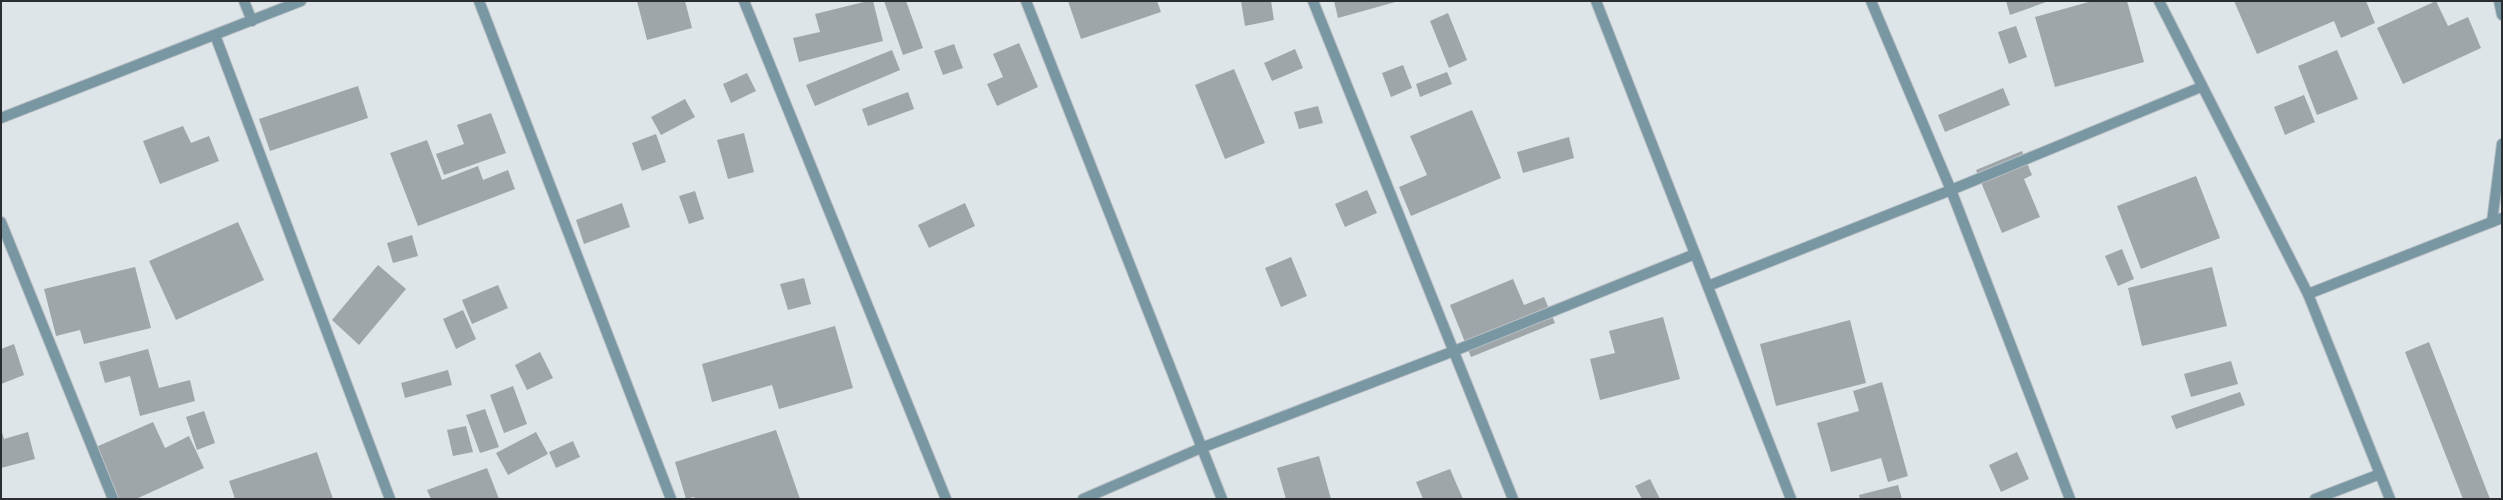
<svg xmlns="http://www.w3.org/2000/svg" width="2503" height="500" font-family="Quicksand,sans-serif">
<rect width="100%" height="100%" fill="#dde5e9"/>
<g fill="#9ea6a9">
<path d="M637,1H685L692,28L647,40Z"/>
<path d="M868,1H873L883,41L799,62L793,38L820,32L815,14Z"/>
<path d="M884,1H906L923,48L903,55Z"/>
<path d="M1068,1H1157L1161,12L1081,39Z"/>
<path d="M1241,1H1271L1274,20L1245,26Z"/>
<path d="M1334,1H1399L1338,18Z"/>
<path d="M2006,1H2049L2010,15Z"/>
<path d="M2092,1H2127L2144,62L2055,87L2035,17Z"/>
<path d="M2234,1H2366L2375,23L2341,38L2334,21L2257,54Z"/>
<path d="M2436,1L2448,26L2468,17L2481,48L2403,84L2377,28Z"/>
<path d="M1448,13L1467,60L1449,68L1430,21Z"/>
<path d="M2016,26L2027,57L2009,64L1998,32Z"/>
<path d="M1019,43L1038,87L997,106L987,84L1003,77L993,54Z"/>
<path d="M954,44L963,68L943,75L934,51Z"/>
<path d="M1295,49L1303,68L1272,81L1264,63Z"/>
<path d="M892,50L900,70L815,106L806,85Z"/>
<path d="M2337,50L2358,99L2317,115L2298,66Z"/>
<path d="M1403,65L1412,88L1391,97L1382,73Z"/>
<path d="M1234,69L1265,143L1225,159L1195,85Z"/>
<path d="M1447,72L1452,84L1420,97L1416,84Z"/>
<path d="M747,73L756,91L731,103L723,84Z"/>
<path d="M358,86L368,118L270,151L259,119Z"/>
<path d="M2003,88L2010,105L1945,132L1938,115Z"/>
<path d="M908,92L914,109L868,126L862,109Z"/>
<path d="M2304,95L2315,122L2285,135L2274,107Z"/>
<path d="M685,99L695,117L661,135L651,117Z"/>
<path d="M1318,106L1323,123L1299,129L1294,112Z"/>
<path d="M1472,110L1501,178L1411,216L1399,187L1427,175L1410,136Z"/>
<path d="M491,113L506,153L444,175L436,154L464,144L457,125Z"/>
<path d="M183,126L191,143L209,136L219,161L160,184L143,141Z"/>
<path d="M744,133L754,172L728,179L717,140Z"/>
<path d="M656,134L666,162L642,171L632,143Z"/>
<path d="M1569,137L1574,158L1523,173L1517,152Z"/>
<path d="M427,140L442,180L478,166L483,180L508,170L515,189L418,226L390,153Z"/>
<path d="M2022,151L2032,175L2024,179L2040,217L2002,233L1976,170Z"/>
<path d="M2196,176L2220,238L2141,269L2117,206Z"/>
<path d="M1367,190L1377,213L1345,227L1335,204Z"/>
<path d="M695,191L704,219L689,224L679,196Z"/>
<path d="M622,203L630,227L584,244L576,220Z"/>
<path d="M965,203L975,226L929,248L918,225Z"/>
<path d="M238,222L264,280L176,320L149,261Z"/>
<path d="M412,235L418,256L393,263L387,243Z"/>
<path d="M2122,249L2134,279L2118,286L2105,256Z"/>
<path d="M1291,257L1307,296L1281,307L1265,268Z"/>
<path d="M378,265L406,289L359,345L332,320Z"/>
<path d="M135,267L151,328L84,344L80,330L56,336L44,289Z"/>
<path d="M2212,267L2227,326L2142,346L2128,288Z"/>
<path d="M804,278L811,304L788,310L780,284Z"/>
<path d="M1513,279L1524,305L1544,297L1555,323L1471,357L1450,305Z"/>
<path d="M498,285L508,308L472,324L462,300Z"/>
<path d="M463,310L476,339L456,349L443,319Z"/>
<path d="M1663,317L1680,379L1600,400L1590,359L1615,353L1609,331Z"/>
<path d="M1850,320L1866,383L1776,406L1760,344Z"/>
<path d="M835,326L853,388L779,409L772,385L712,402L702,364Z"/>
<path d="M2429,342L2490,499H2463L2405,352Z"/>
<path d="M14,344L24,375L1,384V349Z"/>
<path d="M148,349L159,388L190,380L195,401L140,416L130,376L105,383L99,362Z"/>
<path d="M540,352L553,378L527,390L515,365Z"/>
<path d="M2231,361L2238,384L2191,397L2184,374Z"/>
<path d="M448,370L452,385L405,398L401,383Z"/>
<path d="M1882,382L1908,476L1888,482L1881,458L1831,472L1817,423L1859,411L1853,391Z"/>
<path d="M513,386L527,424L504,433L490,395Z"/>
<path d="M2240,392L2245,405L2176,429L2171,416Z"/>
<path d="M485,409L499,447L480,453L466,415Z"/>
<path d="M204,411L215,443L197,450L186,417Z"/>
<path d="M153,422L165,448L189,436L204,468L136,499H119L96,447Z"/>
<path d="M466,426L473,452L453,456L447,430Z"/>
<path d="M1,429L4,439L28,432L35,459L1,468Z"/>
<path d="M776,430L800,499H695L694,497L686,499L675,462Z"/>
<path d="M536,432L548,454L508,475L496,453Z"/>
<path d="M573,441L580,457L556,468L549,452Z"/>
<path d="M317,452L333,499H235L229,481Z"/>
<path d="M2017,452L2029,479L2001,492L1989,465Z"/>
<path d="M1319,456L1331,499H1286L1277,468Z"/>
<path d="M487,468L499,499H431L427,490Z"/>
<path d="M1450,469L1463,499H1423L1416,482Z"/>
<path d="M1650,479L1660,499H1642L1635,486Z"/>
<path d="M1898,485L1902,499H1860L1859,495Z"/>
</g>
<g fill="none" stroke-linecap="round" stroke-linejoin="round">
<g stroke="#b9c0c4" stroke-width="12">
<g id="minor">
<path d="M244,1L252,21"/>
<path d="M479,1L671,499"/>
<path d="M744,1L946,499"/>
<path d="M1026,1L1222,499"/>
<path d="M1313,1L1513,499"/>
<path d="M1596,1L1791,499"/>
<path d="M1871,1L1951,190L2070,499"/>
<path d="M2159,1L2308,294L2390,499"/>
<path d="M2499,1L2502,15"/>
<path d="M215,35L390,499"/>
<path d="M1,118L301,1"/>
<path d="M1,222L113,499"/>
<path d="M2492,222L2502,144"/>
<path d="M1708,286L1951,190L2201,87"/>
<path d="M2308,294L2502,218"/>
<path d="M1083,499L1201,448L1454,351L1695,254"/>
<path d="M2315,499L2380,474"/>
</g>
</g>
<use href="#minor" stroke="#7996a3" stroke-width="10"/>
</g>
<rect width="2503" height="500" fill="none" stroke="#2b2e30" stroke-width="4"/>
</svg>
